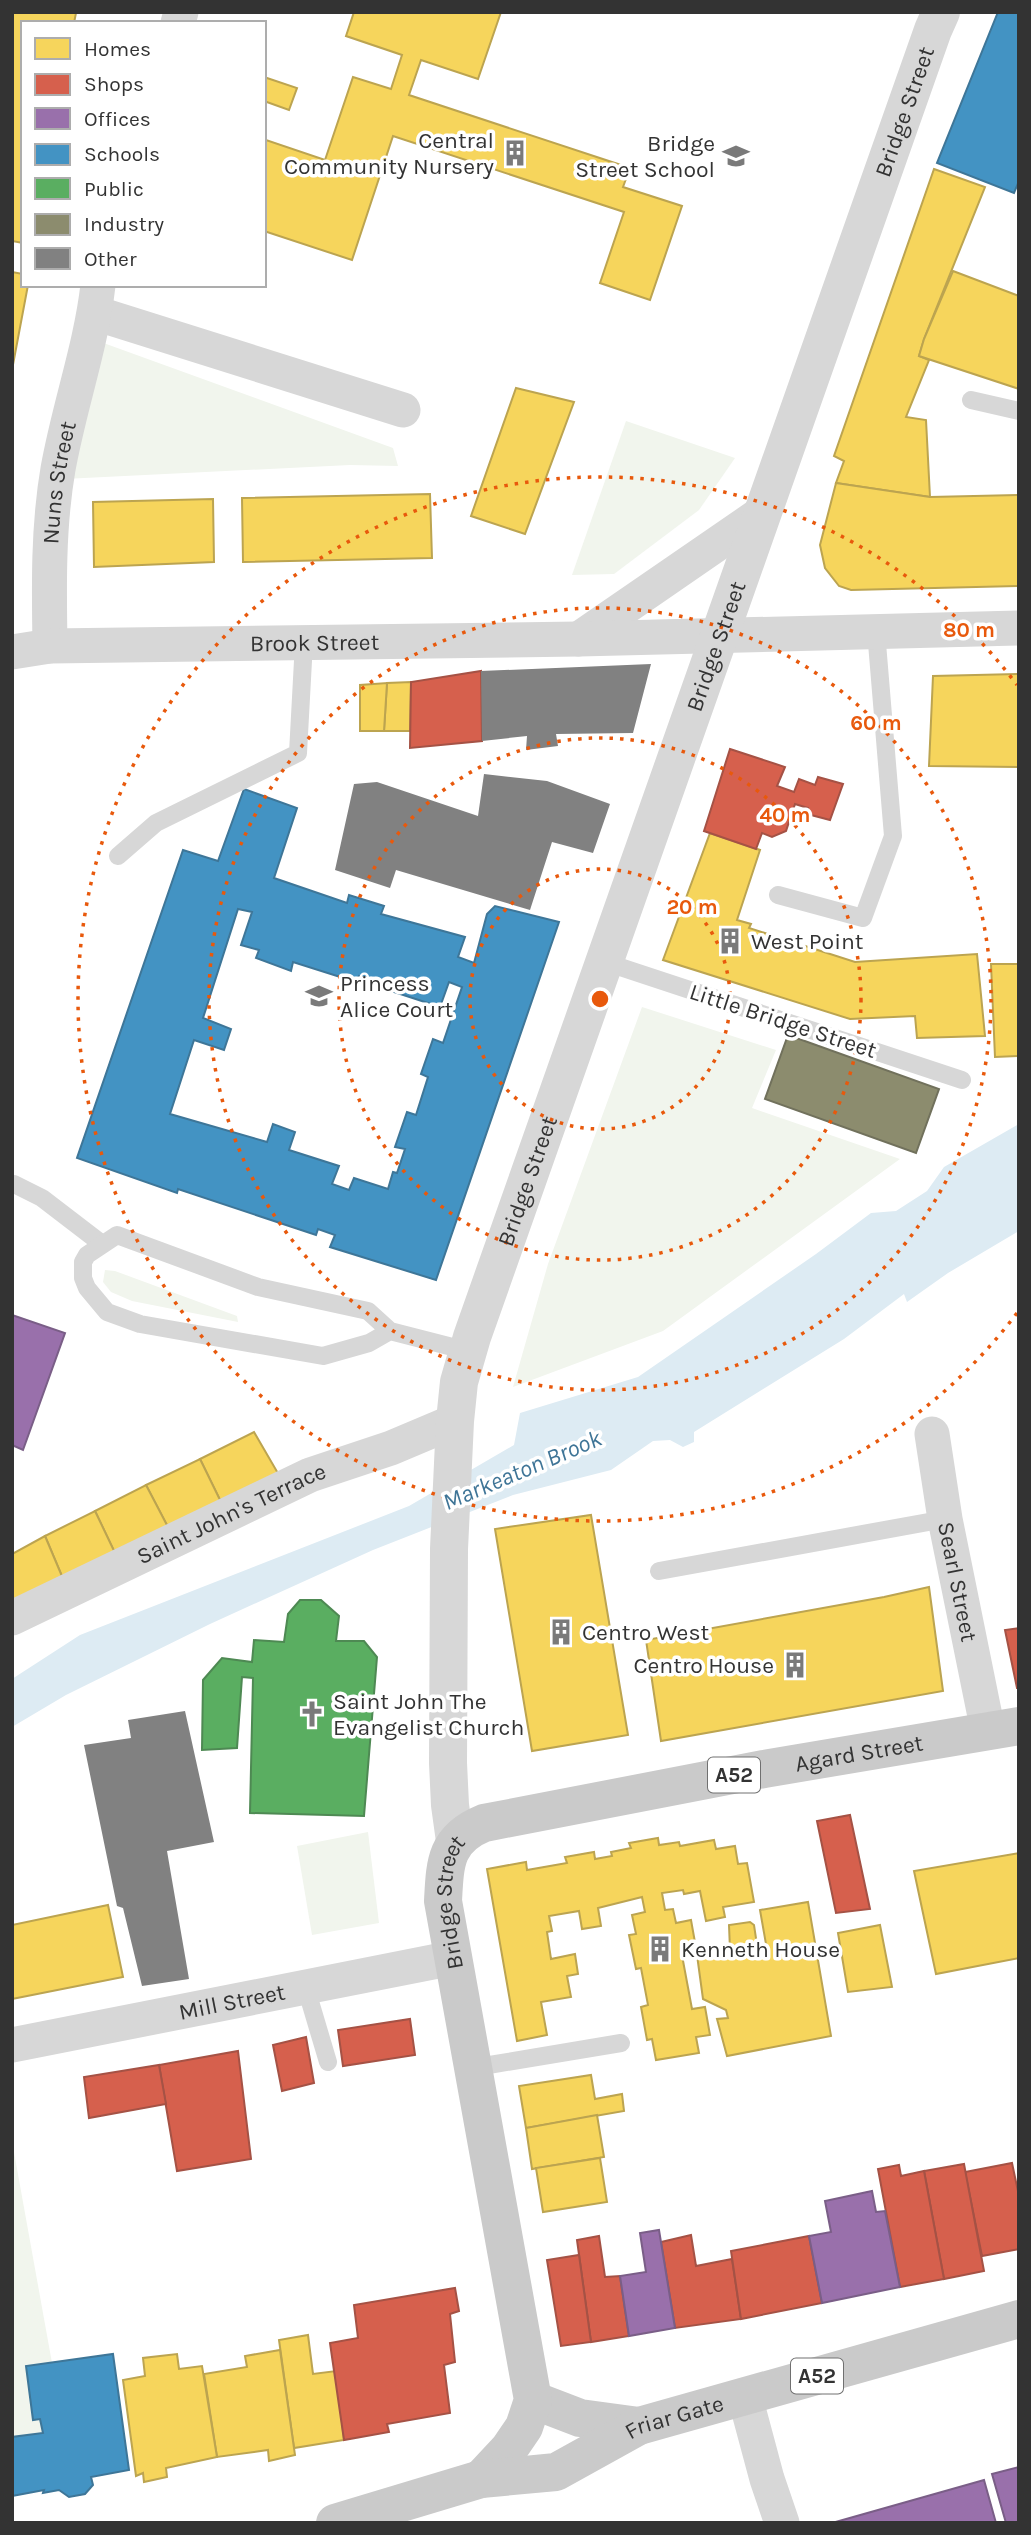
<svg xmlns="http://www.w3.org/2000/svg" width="1031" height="2535" font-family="Karla,sans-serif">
<rect width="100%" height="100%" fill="#fff"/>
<g fill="#f1f5ed">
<path d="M98,341L393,448L398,466L350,465L64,479Z"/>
<path d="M626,421L735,458L699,510L614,574L572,575Z"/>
<path d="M642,1007L776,1050L752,1108L900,1159L663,1331L513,1387L548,1264Z"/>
<path d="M105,1270L115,1271L237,1316L238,1322L132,1301L111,1292L103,1282Z"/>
<path d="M368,1832L379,1923L312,1935L297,1846Z"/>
<path d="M12,2141L52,2363L26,2367L33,2419H40L45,2434L12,2438Z"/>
</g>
<path fill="#ddebf3" d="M1019,1124V1231L948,1273L907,1302L904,1294L844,1339L694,1432V1442L683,1447L670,1440L653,1441L611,1470L513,1495L373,1550L210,1624L66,1695L12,1727V1679L80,1635L409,1506L514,1445L520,1413L638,1377L816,1254L871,1213L896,1211L927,1191L944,1167Z"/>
<g fill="#f6d55c" stroke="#bca450" stroke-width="2">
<path d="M12,12L76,13L74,23H23V243L12,241Z"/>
<path d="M354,12H501L478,79L421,60L409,95L630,168L623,187L682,206L650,300L600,283L624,212L393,136L352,260L264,231V146L266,140L325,160L353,77L391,89L402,55L346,36Z"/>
<path d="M264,77L297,88L289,110L264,101Z"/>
<path d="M934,169L985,187L924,339L919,356L929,360L906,417L926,420L930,497L836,483L844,461L834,456Z"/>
<path d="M953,271L1019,296V389L919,356L924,339Z"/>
<path d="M12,272L23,274V285H28L12,370Z"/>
<path d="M516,388L574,402L525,534L471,516Z"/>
<path d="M836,483L930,497L1019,495V586L851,590L839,586L825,568L820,545Z"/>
<path d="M430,494L432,558L243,562L242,498Z"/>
<path d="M213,499L214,562L94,567L93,502Z"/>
<path d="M1019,674V767L929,766L933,676Z"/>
<path d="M411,682L410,731H384L387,683Z"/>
<path d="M387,683L384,731H360V685Z"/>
<path d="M710,833L760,850L737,920L751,924L749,928L855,962L977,954L985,1036L917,1038L915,1016L850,1019L663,960Z"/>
<path d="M991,964H1019V1056L995,1057Z"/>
<path d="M254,1432L279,1475L222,1504L200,1459Z"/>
<path d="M200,1459L222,1504L169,1529L146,1485Z"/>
<path d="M146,1485L169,1529L116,1555L95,1511Z"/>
<path d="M95,1511L116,1555L64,1581L45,1536Z"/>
<path d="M591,1515L628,1735L532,1751L495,1529Z"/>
<path d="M45,1536L64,1581L12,1606V1554Z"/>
<path d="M929,1587L943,1691L661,1741L646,1640L884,1597Z"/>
<path d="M658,1838L659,1845L679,1842L680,1846L714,1840L716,1849L735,1846L738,1864L747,1863L754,1902L723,1907L725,1917L706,1921L700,1891L684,1894L683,1890L662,1893L665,1910L673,1909L676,1923L691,1920L696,1948L681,1950L692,2009L705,2007L710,2035L696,2037L699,2053L656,2060L652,2039L647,2040L641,2007L648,2005L641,1968L636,1969L629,1935L636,1934L632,1915L645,1912L642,1897L598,1908L601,1926L582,1929L579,1911L549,1916L552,1931L547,1932L551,1959L575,1954L578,1974L567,1976L571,1997L541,2002L547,2035L517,2041L487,1869L526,1862L527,1870L567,1863L565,1857L594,1852L595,1859L612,1856L611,1852L631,1848L629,1843Z"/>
<path d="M1019,1853V1958L936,1974L914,1871Z"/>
<path d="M808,1902L831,2036L727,2056L717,2019L728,2018L726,2010L703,1999L697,1955L730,1950L729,1925L750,1922L754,1925L757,1945L766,1944L760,1910Z"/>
<path d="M108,1905L123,1977L12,1999V1925Z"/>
<path d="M880,1925L892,1987L848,1992L838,1933Z"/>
<path d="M591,2075L595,2099L622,2094L624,2111L526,2128L519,2086Z"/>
<path d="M597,2115L604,2157L532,2169L526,2128Z"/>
<path d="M600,2158L607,2202L543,2212L536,2168Z"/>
<path d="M308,2335L313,2374L336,2371L344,2440L294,2448L279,2340Z"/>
<path d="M280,2350L295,2455L269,2461L268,2450L217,2457L204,2374L247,2367L245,2356Z"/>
<path d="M177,2354L179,2369L202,2366L217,2457L166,2468L167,2477L144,2482L143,2473L136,2476L123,2380L145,2376L143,2358Z"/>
</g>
<g fill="#d6604d" stroke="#a55245" stroke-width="2">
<path d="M481,671L482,741L410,748L411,682Z"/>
<path d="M730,749L785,767L777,786L794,792L799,779L815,785L818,777L843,784L830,820L807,814L808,808L795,804L786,831L772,837L762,833L756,849L704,831Z"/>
<path d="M1019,1628V1688H1017L1005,1630Z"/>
<path d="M850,1815L870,1909L836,1913L817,1821Z"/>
<path d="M410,2019L415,2055L343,2066L338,2030Z"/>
<path d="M306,2037L314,2083L282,2091L273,2045Z"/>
<path d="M238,2051L251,2159L177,2171L159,2065Z"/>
<path d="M159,2065L166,2104L89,2118L84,2077Z"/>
<path d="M1012,2163L1019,2196V2249L982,2256L965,2172Z"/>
<path d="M964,2164L984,2271L944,2279L924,2171Z"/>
<path d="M899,2165L901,2176L924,2171L944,2279L900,2287L878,2169Z"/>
<path d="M691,2235L696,2266L732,2259L741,2319L675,2328L661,2242Z"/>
<path d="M599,2236L605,2277L620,2276L629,2336L591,2342L577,2240Z"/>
<path d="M809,2236L822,2303L741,2319L731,2251Z"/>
<path d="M579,2255L591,2342L561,2346L547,2260Z"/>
<path d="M455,2288L459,2311L450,2314L455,2362L444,2365L450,2413L387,2424L389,2432L344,2440L330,2343L358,2338L354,2305Z"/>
</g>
<g fill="#9970ab" stroke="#7a5e87" stroke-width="2">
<path d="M12,1315L65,1333L23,1450L12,1445Z"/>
<path d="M872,2191L876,2212L885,2211L900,2287L822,2303L809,2236L831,2232L825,2201Z"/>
<path d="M659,2230L675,2328L629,2336L620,2276L646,2272L640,2233Z"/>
<path d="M1019,2467V2523H1006L992,2474Z"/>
<path d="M984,2480L996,2523H832Z"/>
</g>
<g fill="#4393c3" stroke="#3e7698" stroke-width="2" fill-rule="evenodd">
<path d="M998,12H1019V181L1014,193L937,163Z"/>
<path d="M244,789L297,808L274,878L347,903L349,895L384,906L381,914L465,937L458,957L474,963L487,914L495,906L559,922L436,1280L330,1247L335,1235L318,1229L316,1235L178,1189L177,1193L77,1158L183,850L218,861ZM238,909L252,912L241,945L259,950L256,958L291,971L293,962L356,982L359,976L383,984L382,988L440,1007L449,982L462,987L443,1043L433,1039L421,1074L428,1077L416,1115L407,1112L395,1147L405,1149L397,1173L393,1172L388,1189L354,1178L349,1190L332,1184L339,1166L289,1150L295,1132L273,1124L267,1142L170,1114L194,1040L224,1050L231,1029L203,1018Z"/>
<path d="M113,2354L129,2470L91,2477L93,2485L85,2494L69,2497L59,2490L43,2493L44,2490L12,2496V2437L43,2433L40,2419L33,2420L26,2366Z"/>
</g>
<path fill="#5aae61" stroke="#4e8953" stroke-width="2" d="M300,1600H321L339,1616L336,1641H364L377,1657L364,1816L250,1813L253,1678L242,1677L237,1748L202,1750L203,1680L222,1658L252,1662L254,1640L284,1642L288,1614Z"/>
<path fill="#8c8c6e" stroke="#71715c" stroke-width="2" d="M788,1035L939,1089L916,1153L765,1099Z"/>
<g fill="#818181">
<path d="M651,664L633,733L556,734L558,746L526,750L527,736L482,741L481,671Z"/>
<path d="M484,774L547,781L610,804L593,853L552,842L530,910L396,870L390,888L335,870L354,784L377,782L478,816Z"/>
<path d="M185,1711L214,1842L167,1851L189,1979L142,1986L123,1908L117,1906L84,1745L131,1738L128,1720Z"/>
</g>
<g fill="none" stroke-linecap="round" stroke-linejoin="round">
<g stroke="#d7d7d7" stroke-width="18">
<path d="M971,400L1019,411"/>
<path d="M118,856L156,823L298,753L304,642"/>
<path d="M778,895L863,918L893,836L876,631"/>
<path d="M605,962L962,1080"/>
<path d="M14,1184L42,1198L102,1244"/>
<path d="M390,1331L369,1343L323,1356L140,1324L107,1312L87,1288L83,1278V1262L87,1255L117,1235L258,1287L368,1311L390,1331L468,1351"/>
<path d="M659,1571L945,1519"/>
<path d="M306,1988L328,2062"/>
<path d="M471,2068L621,2043"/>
</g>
<g stroke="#d7d7d7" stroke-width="35">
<path d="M178,23L181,12"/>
<path d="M95,313L403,410"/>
<path d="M579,639L762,513"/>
<path id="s1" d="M50,646C49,587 48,527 58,469C69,407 91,347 98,285"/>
<path id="s2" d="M12,652L50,646L579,639L1019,628"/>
<path id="s3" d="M932,1434L945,1519L988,1731"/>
<path id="s4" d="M12,1618L310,1475L391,1448L455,1421"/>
<path id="s5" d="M12,2045L453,1958"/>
<path d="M745,2397L767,2479L782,2523"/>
</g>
<path stroke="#d7d7d7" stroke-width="38" id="s6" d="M455,1841L450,1805L448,1763L449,1549L455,1421L459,1382L472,1337L933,30L941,12"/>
<g stroke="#cacaca" stroke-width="38">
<path d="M533,2400L580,2418L639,2426"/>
<path id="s7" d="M481,2479L509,2449L524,2427L533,2400L443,1901C445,1863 445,1839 484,1823L764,1769L1019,1726"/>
<path id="s8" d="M335,2523L481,2479L556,2472L639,2426L1019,2319"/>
</g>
</g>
<g fill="none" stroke="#e8590c" stroke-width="3.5" stroke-dasharray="3.5 7">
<circle cx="600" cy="999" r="130"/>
<circle cx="600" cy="999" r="261"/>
<circle cx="600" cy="999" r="391"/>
<path d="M1017 1313A522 522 0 1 1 1017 685"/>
</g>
<defs>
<g id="building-bare" transform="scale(2.1)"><path d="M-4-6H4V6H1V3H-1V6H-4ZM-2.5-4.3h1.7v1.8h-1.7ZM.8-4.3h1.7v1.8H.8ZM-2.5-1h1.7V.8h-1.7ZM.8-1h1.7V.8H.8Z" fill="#7a7a7a" stroke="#fff" stroke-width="2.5" paint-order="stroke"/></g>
<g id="school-bare" transform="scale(2.1)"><path d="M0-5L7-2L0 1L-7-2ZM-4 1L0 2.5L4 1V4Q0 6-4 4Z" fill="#7a7a7a" stroke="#fff" stroke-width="2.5" paint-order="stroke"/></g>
<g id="university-bare" transform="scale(2.1)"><path d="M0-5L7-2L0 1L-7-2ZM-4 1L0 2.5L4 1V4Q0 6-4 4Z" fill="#7a7a7a" stroke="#fff" stroke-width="2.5" paint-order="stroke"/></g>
<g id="church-bare" transform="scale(2.1)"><path d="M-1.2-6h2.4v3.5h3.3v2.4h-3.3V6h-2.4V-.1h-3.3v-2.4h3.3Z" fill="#7a7a7a" stroke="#fff" stroke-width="2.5" paint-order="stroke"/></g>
</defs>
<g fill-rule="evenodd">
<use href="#building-bare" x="515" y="153"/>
<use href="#school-bare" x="736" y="156"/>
<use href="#building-bare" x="730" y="941"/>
<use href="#university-bare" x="319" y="996"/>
<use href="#building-bare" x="561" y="1632"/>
<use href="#building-bare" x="795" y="1665"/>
<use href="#church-bare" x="312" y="1714"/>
<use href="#building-bare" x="660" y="1949"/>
</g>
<g text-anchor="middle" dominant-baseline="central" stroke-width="7" stroke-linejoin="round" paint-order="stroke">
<g fill="#fff" stroke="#707070" stroke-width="2">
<rect x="708" y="1757.5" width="52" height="35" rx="5"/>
<rect x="791" y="2358.5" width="52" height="35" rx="5"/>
</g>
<g font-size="21" font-weight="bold" fill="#333">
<text x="734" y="1775">A52</text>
<text x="817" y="2376">A52</text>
</g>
<g font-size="23" fill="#333" stroke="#fff">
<text stroke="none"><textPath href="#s6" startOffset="1806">Bridge Street</textPath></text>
<text stroke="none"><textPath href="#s1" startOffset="164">Nuns Street</textPath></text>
<text stroke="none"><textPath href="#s2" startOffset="303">Brook Street</textPath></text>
<text stroke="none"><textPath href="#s6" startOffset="1239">Bridge Street</textPath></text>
<text transform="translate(783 1021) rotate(18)">Little Bridge Street</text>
<text stroke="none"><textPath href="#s6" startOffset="672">Bridge Street</textPath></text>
<text stroke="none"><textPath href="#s4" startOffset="243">Saint John's Terrace</textPath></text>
<text stroke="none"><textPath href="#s3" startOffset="150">Searl Street</textPath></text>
<text stroke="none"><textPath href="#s7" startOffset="1080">Agard Street</textPath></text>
<text stroke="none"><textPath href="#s7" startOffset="602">Bridge Street</textPath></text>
<text stroke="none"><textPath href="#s5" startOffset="224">Mill Street</textPath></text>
<text stroke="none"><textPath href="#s8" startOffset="359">Friar Gate</textPath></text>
</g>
<g font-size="23" fill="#333" stroke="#fff" text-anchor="start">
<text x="494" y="140" text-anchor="end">Central<tspan x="494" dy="26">Community Nursery</tspan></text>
<text x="715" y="143" text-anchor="end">Bridge<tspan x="715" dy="26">Street School</tspan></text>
<text x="751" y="941">West Point</text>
<text x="340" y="983">Princess<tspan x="340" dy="26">Alice Court</tspan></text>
<text x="582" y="1632">Centro West</text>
<text x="774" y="1665" text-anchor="end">Centro House</text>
<text x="333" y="1701">Saint John The<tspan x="333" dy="26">Evangelist Church</tspan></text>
<text x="681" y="1949">Kenneth House</text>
</g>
<g font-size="24" font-style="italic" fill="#3f7597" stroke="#fff">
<text transform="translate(522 1470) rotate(-23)">Markeaton Brook</text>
</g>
</g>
<circle cx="600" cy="999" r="10" fill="#e8590c" stroke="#fff" stroke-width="3.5"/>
<g font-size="21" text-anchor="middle" font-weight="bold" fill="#e8590c" stroke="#fff" stroke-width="7" stroke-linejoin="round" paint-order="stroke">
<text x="969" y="637">80 m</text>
<text x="876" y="730">60 m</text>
<text x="785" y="822">40 m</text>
<text x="692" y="914">20 m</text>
</g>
<rect width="1031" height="2535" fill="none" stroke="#333333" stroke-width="28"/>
<rect x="21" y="21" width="245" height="266" fill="#ffffff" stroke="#adadad" stroke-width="2"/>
<rect x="35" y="38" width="35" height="21" fill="#f6d55c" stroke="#adadad" stroke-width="2"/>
<text x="84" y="56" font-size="21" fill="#333333">Homes</text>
<rect x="35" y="74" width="35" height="21" fill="#d6604d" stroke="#adadad" stroke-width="2"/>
<text x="84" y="91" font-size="21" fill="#333333">Shops</text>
<rect x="35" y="108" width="35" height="21" fill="#9970ab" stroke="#adadad" stroke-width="2"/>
<text x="84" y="126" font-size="21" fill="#333333">Offices</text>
<rect x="35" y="144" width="35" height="21" fill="#4393c3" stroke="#adadad" stroke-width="2"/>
<text x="84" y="161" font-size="21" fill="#333333">Schools</text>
<rect x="35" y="178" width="35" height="21" fill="#5aae61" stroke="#adadad" stroke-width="2"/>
<text x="84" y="196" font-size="21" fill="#333333">Public</text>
<rect x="35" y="214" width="35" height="21" fill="#8c8c6e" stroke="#adadad" stroke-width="2"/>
<text x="84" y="231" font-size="21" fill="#333333">Industry</text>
<rect x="35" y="248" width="35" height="21" fill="#818181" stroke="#adadad" stroke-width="2"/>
<text x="84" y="266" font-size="21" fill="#333333">Other</text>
</svg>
